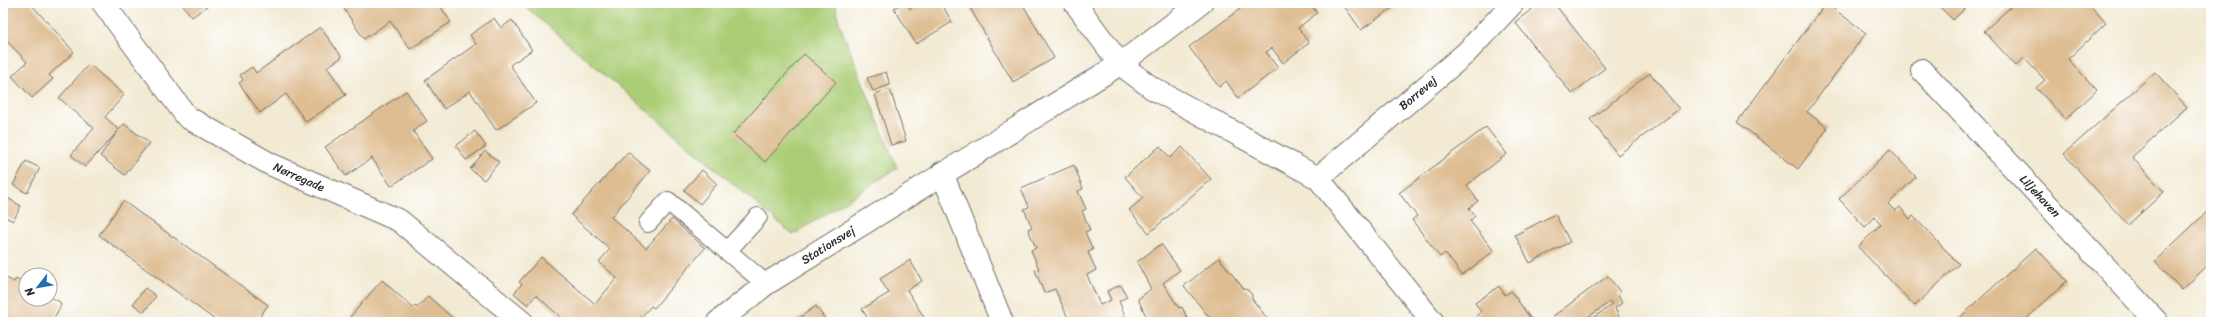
<svg xmlns="http://www.w3.org/2000/svg" width="2214" height="325" font-family="Sriracha,sans-serif">
<rect width="100%" height="100%" fill="#fff"/>
<filter id="ink" filterUnits="userSpaceOnUse"><feTurbulence type="fractalNoise" baseFrequency=".025" numOctaves="2"/><feDisplacementMap in="SourceGraphic" scale="8" xChannelSelector="R" yChannelSelector="G"/><feConvolveMatrix kernelMatrix="1 2 1 2 8 2 1 2 1" color-interpolation-filters="sRGB"/></filter>
<filter id="wash" filterUnits="userSpaceOnUse"><feTurbulence type="fractalNoise" baseFrequency=".012" numOctaves="4" result="noise"/><feDisplacementMap in="SourceGraphic" scale="16" xChannelSelector="R" yChannelSelector="G"/><feGaussianBlur stdDeviation="0.9" result="paint"/><feColorMatrix in="noise" values="0 0 0 0 0 0 0 0 0 0 0 0 0 0 0 0 0 1.4 0 .05"/><feComposite in="paint" operator="in"/></filter>
<g filter="url(#wash)">
<rect width="100%" height="100%" fill="#f2ead3"/>
<path fill="#abcd75" stroke="#6b7c50" d="M521,3H835L839,23L897,168L793,235Z"/>
<g id="blocks">
<g fill="#debd92">
<path d="M3,3H30L74,52L49,75L53,79L32,98L12,76L27,62L3,37Z"/>
<path d="M181,3H211L192,17Z"/>
<path d="M346,3H438L451,22L410,49L390,21L364,39L344,9L348,6Z"/>
<path d="M902,3H906L910,9L919,3H941L952,22L916,44L894,8Z"/>
<path d="M967,3H1022L1054,58L1013,82Z"/>
<path d="M1248,3H1310L1317,13L1298,28L1309,43L1283,63L1272,48L1266,52L1278,68L1238,98L1226,81L1219,87L1189,47Z"/>
<path d="M1342,3H1399L1361,30Z"/>
<path d="M1540,3H1554L1605,68L1572,94L1515,22Z"/>
<path d="M1826,3L1866,33L1807,112L1828,128L1798,169L1737,122Z"/>
<path d="M1936,3H1970L1953,20Z"/>
<path d="M2015,3H2026L2030,7L2034,3H2088L2106,23L2068,59L2097,90L2066,119L2036,88L2045,80L2024,58L2016,66L1984,31Z"/>
<path d="M494,18L501,28L512,20L532,50L510,65L536,103L496,130L470,91L444,109L425,80L476,44L470,35Z"/>
<path d="M320,27L342,57L327,67L346,95L306,122L286,94L260,113L239,83L243,80L240,75L252,67L256,73Z"/>
<path d="M804,54L836,82L765,162L733,134Z"/>
<path d="M89,64L124,95L105,117L119,130L124,124L149,143L125,175L100,156L118,131L85,167L71,155L94,128L59,98Z"/>
<path d="M886,72L890,85L873,91L867,78Z"/>
<path d="M2155,72L2187,107L2132,157L2164,192L2128,225L2064,154Z"/>
<path d="M1650,73L1679,109L1618,155L1590,119Z"/>
<path d="M890,89L906,141L891,145L875,94Z"/>
<path d="M406,91L427,121L413,131L432,159L391,186L372,158L346,176L325,147Z"/>
<path d="M1486,127L1507,154L1467,185L1478,201L1469,208L1475,216L1470,221L1494,251L1462,275L1445,253L1440,257L1412,220L1417,216L1399,193Z"/>
<path d="M475,131L486,146L466,160L456,146Z"/>
<path d="M1160,146L1170,158L1182,147L1211,179L1149,233L1129,210L1143,198L1125,177Z"/>
<path d="M1890,150L1916,177L1888,204L1895,211L1900,207L1910,219L1913,216L1959,264L1915,306L1858,247L1881,224L1875,217L1865,227L1839,199Z"/>
<path d="M485,151L499,162L484,180L470,169Z"/>
<path d="M628,152L650,171L611,217L646,248L672,219L705,248L654,308L651,306L637,322H566L536,295L528,305L514,293L522,284L519,282L541,257L595,304L617,278L599,262L610,249L571,215Z"/>
<path d="M26,161L40,168L27,193L13,185Z"/>
<path d="M1074,165L1083,189L1078,191L1086,209L1082,211L1090,230L1085,232L1093,250L1088,252L1096,270L1087,275L1100,305L1111,300L1107,291L1121,285L1127,297L1119,301L1127,321L1124,322H1065L1064,320L1068,318L1055,289L1044,293L1035,270L1039,269L1031,250L1036,248L1028,229L1032,227L1024,209L1029,207L1021,188Z"/>
<path d="M702,170L717,184L700,204L684,190Z"/>
<path d="M6,197L21,206L13,221L3,216V203Z"/>
<path d="M123,201L268,305L256,322H218L99,235Z"/>
<path d="M2211,208V267L2209,264L2182,290L2155,261Z"/>
<path d="M1555,214L1570,242L1530,263L1515,235Z"/>
<path d="M1161,244L1180,270L1163,283L1179,308L1182,307L1189,322H1149L1138,299L1151,289L1137,262Z"/>
<path d="M2036,248L2067,281L2023,322H1955Z"/>
<path d="M1219,258L1244,289L1248,290L1252,295V299L1270,322H1213L1184,286Z"/>
<path d="M910,260L922,281L907,290L927,322H870L862,309L889,293L880,279Z"/>
<path d="M3,276L14,282L16,279L26,284V299H50V297L60,302L61,305L52,322H3Z"/>
<path d="M1608,276L1620,292L1618,295L1622,303L1615,308L1621,322H1587L1612,305L1610,302L1581,322H1556L1552,317Z"/>
<path d="M382,280L413,308L415,306L417,308L428,296L457,322H357L350,317Z"/>
<path d="M1499,286L1505,295L1511,291L1533,322H1480L1476,316L1481,312L1475,303Z"/>
<path d="M145,288L156,296L144,312L133,304Z"/>
<path d="M816,306L827,322H796L795,321Z"/>
</g>
</g>
</g>
<g filter="url(#ink)">
<use href="#blocks" fill-opacity="0" stroke="#716e66" stroke-width="1"/>
<g fill="none" stroke-linecap="round" stroke-linejoin="round">
<g stroke="#716e66" stroke-width="20">
<g id="service">
<path d="M648,223L668,201L766,284"/>
<path d="M727,251L758,217"/>
</g>
</g>
<g stroke="#716e66" stroke-width="24">
<g id="minor">
<path d="M103,3L187,117L270,164L400,221L522,322"/>
<path d="M1075,3L1120,64L1152,88L1318,178L1433,322"/>
<path d="M1120,64L1201,3"/>
<path d="M1922,70L2157,322"/>
<path d="M942,173L1002,322"/>
<path d="M1318,178L1466,53L1513,3"/>
</g>
</g>
<g stroke="#716e66" stroke-width="24">
<path id="tertiary" d="M718,322L766,284L1120,64"/>
</g>
<use href="#service" stroke="#fff" stroke-width="18"/>
<use href="#minor" stroke="#fff" stroke-width="22"/>
<use href="#tertiary" stroke="#fff" stroke-width="22"/>
</g>
</g>
<g text-anchor="middle" dominant-baseline="central" stroke-width="4" stroke-linejoin="round" paint-order="stroke">
<g font-size="12" fill="#2b2b2b" stroke="#fff">
<text transform="translate(1418 93) rotate(-40)">Borrevej</text>
<text transform="translate(299 177) rotate(24)">Nørregade</text>
<text transform="translate(2040 196) rotate(47)">Liljehaven</text>
<text transform="translate(828 245) rotate(-32)">Stationsvej</text>
</g>
</g>
<rect width="2214" height="325" fill="none" stroke="#fff" stroke-width="16"/>
<g transform="translate(38 287) rotate(239)"><circle r="19" fill="#ffffff" stroke="#aaaaaa"/>
<path d="M0-3L7 15L0 10L-7 15Z" fill="#1f6fb2"/>
<text y="-6" font-size="11" font-weight="bold" text-anchor="middle" fill="#2b2b2b">N</text>
</g>
</svg>
